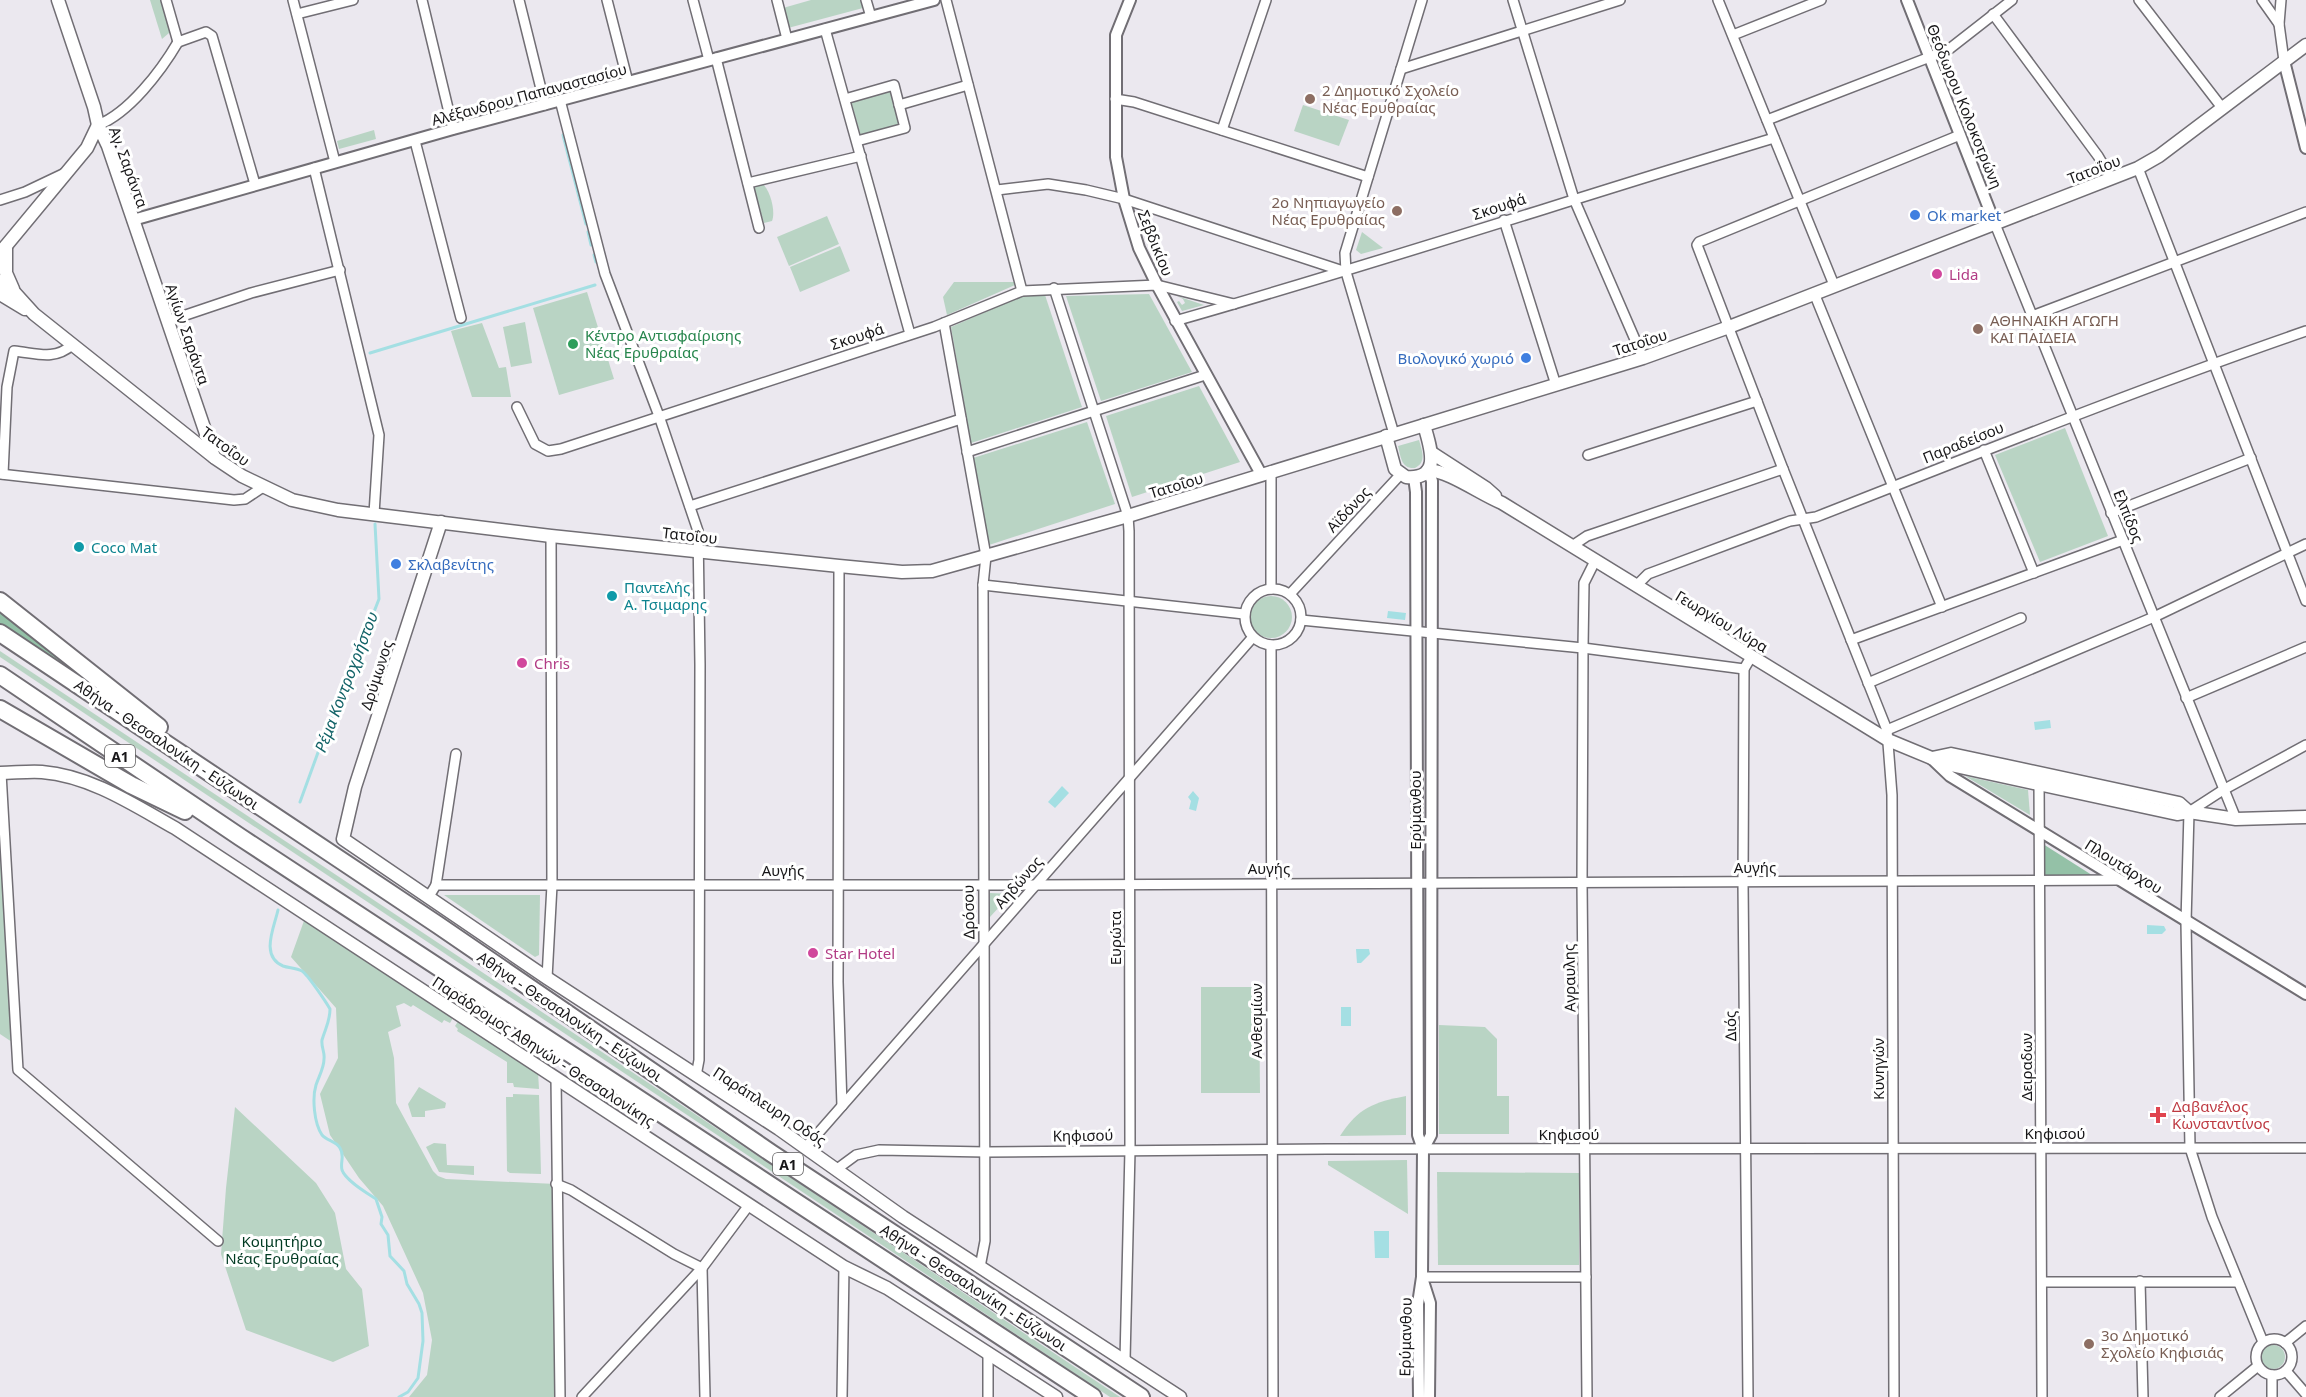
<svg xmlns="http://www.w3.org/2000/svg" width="2306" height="1397" font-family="'Noto Sans',sans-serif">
<rect width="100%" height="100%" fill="#ebe8ef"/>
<g fill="#b9d4c4">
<path d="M150,0H162L170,29L169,33L162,39Z"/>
<path d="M811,0H861L863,8L788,28L783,8Z"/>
<path d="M891,89L902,125L861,137L851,101Z"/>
<path d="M1303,105L1349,120L1339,146L1294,131Z"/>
<path d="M374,130L376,139L339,149L337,141Z"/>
<path d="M762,183C770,190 776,211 772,221L764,223L753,187Z"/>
<path d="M827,216L839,244L789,266L777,237Z"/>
<path d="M1362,232L1383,248L1361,254L1356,250Z"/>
<path d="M840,246L850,271L800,292L790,267Z"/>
<path d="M954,282H1014L1015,285L947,315L943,297Z"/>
<path d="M587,292L614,379L559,395L533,308Z"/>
<path d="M1149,294L1192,372L1101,401L1066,296Z"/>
<path d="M1045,295L1082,407L971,443L951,327L1022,296Z"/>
<path d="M1177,296L1204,305L1182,311L1177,302L1179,301L1182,305L1185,303L1183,299Z"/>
<path d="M525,322L532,363L511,367L503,327Z"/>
<path d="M482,323L499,368L506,367L511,397H472L451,331Z"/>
<path d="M1199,386L1240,462L1132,497L1106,416Z"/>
<path d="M1087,422L1115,504L989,545L973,458Z"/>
<path d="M2065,428L2108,536L2040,562L1995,455Z"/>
<path d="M1419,440C1422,451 1427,462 1415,468C1401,469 1401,457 1398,446Z"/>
<circle cx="1271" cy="617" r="21"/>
<path d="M0,651L1120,1397H1110L0,657Z"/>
<path d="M1965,776L2028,790L2030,815Z"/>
<path d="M0,850L12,1042L0,1034Z"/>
<path d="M990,893L1011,894L990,917Z"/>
<path d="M444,895H540L539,955L535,957Z"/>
<path d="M305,918L454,1016L450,1023L444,1020L442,1023L413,1005L411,1007L404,1003L396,1006L401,1026L388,1032L394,1058L396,1103L433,1171L438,1176L446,1179L556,1184L560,1397H409L427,1375L432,1340L423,1293L383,1206L359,1178L330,1135L320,1094L338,1058L336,1008L291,957Z"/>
<path d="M1201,987H1259L1260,1093H1201Z"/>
<path d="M459,1020L538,1072L539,1089L514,1087L513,1083H507V1062L457,1031L458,1029L455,1026Z"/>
<path d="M1439,1025L1485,1027L1497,1039V1096H1509V1134H1439Z"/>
<path d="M419,1087L446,1103L445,1108L425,1111V1117H412L408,1104Z"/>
<path d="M513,1094L539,1095L541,1174L510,1173L507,1171L506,1097H513Z"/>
<path d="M1406,1096V1135L1340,1136C1358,1108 1374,1102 1406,1096Z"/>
<path d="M235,1107L316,1183L335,1213L346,1269L362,1289L369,1346L333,1362L246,1330L221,1254L226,1188Z"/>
<path d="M434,1143L446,1144L447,1165L474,1166V1175L439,1172L426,1147Z"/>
<path d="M1407,1160L1408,1214L1328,1165V1161Z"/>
<path d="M1437,1172L1579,1173V1265H1438Z"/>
<circle cx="2273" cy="1357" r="12"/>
</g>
<g fill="#94c1a7">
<path d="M0,611L108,696L0,625Z"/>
<path d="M2043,844L2095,877L2041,880Z"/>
</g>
<g fill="#a4dfe3">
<path d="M1388,611L1406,613L1405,620L1387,618Z"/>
<path d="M2050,720L2051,728L2035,730L2034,722Z"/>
<path d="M1062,786L1069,793L1055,808L1048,802Z"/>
<path d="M1193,791L1199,798L1196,811L1189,809L1191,801L1188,797Z"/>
<path d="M2147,925L2164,926L2166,930L2162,934H2147Z"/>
<path d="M1356,949H1369L1370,954L1361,963H1357Z"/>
<rect x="1341" y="1007" width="10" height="19"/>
<path d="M1374,1231H1389V1258H1375Z"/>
</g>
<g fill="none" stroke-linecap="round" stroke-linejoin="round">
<g stroke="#a4dfe3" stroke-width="3">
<path d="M563,135L586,224"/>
<path d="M588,232L591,245"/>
<path d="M594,255L596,262"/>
<path d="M370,353L595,285"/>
<path d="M300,802L328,725L339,702L379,599L375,524"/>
<path d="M278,910C274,928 260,956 283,966C289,968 296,968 302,971C308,975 326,1002 330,1009C330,1022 325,1029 322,1040C321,1047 325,1052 324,1059C324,1068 319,1076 316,1085C312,1098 314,1123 322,1135C327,1141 336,1141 340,1148C345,1156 340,1162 342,1170C346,1181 367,1193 376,1199L382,1217L381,1224L388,1235L390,1256L404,1271L407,1284L419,1304L422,1313L423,1341L418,1378L408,1392L399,1397"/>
</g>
<g stroke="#716e74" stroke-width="12">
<g id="minor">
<path d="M166,0L178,42"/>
<path d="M293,0L335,162"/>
<path d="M422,0L453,129"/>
<path d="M519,0L545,105"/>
<path d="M607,0L628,82"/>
<path d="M693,0L709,60"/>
<path d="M777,0L787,39"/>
<path d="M866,0L871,17"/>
<path d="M946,0L1022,291"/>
<path d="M1513,0L1574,199L1643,358"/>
<path d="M1718,0L1834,285"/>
<path d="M2139,0L2223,109"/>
<path d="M2262,0L2279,24"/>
<path d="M2281,0L2279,24L2284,61"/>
<path d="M297,14L353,0"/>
<path d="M1993,14L2098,156L2111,178"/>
<path d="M825,29L910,334"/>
<path d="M1733,35L1821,0"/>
<path d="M178,42L206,32L212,36L255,184"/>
<path d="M716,58L759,228"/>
<path d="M1401,69L1620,0"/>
<path d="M845,99L894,85L905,128L857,141"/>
<path d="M1115,99L1134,102L1368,177"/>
<path d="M560,100L605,274L659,416L698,531L700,665L699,1060L696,1076"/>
<path d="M899,105L968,85"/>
<path d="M1767,120L1948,50L2012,0"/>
<path d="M98,125C129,113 161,71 178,42"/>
<path d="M1222,130L1266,0"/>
<path d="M415,141L461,318"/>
<path d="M314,168L379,435L374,514"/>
<path d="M2138,168L2306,601"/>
<path d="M748,183L861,156"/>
<path d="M997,190L1048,184L1086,190L1124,199L1346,272"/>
<path d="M0,200L25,192L65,173"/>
<path d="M1504,220L1556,385"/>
<path d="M1995,224L2236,819"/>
<path d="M1054,288L1128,516L1129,531L1130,1150L1125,1360"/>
<path d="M1814,293L1942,607"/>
<path d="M2032,316L2306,212"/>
<path d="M168,321L251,293L340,270"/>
<path d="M1175,321C1376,264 1575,198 1774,138"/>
<path d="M944,323L986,556L983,585L985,1241L980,1267"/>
<path d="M517,407L535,444L548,451L561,449L934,327L1022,291L1157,285L1234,304"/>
<path d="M1394,434L1346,272L1345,253L1422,0"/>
<path d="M1984,450L2034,573"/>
<path d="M967,452L1205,375"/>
<path d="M1588,455L1757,401"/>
<path d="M1271,471V589"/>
<path d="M0,474L234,500L245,499L263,487"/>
<path d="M3,474L7,387L14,351C36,353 54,361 72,345"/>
<path d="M690,506L961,419"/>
<path d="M2111,513L2251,458"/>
<path d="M1572,546L1587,536L1783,469"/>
<path d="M839,566L838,982L842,1106"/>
<path d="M983,585L1244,614"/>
<path d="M1636,586L1648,574L1790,521L1816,517C1979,453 2141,388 2306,331"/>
<circle cx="1273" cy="617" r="28"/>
<path d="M1290,594L1400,475"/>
<path d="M1301,620L1583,648L1744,669"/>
<path d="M1851,640L2123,540"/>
<path d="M1271,645L1273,1397"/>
<path d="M1868,683L2021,618"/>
<path d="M2186,698L2306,647"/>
<path d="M1887,730L2154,617L2306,544"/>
<path d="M1,773L18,1070L218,1241"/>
<path d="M2039,779L2042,1397"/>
<path d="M436,885L456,754"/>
<path d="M428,898L436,885H1036L2118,880"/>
<path d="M547,978L552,885L551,536"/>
<path d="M556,1077L560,1397"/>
<path d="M806,1147L1253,637"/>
<path d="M837,1169L856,1155L879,1150L986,1152L1327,1149L2306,1148"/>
<path d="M556,1184L571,1190L674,1254L702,1268L705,1397"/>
<path d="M1422,1277H1586"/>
<path d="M2140,1281L2143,1397"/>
<path d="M2042,1282H2238"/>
<circle cx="2274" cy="1357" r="18"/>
<path d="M2263,1342L2212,1217L2190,1148L2186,922L2189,812L2223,790L2306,745"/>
<path d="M2285,1343L2306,1326"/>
<path d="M988,1352V1397"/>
<path d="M2286,1371L2306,1394"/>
<path d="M582,1397L702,1268L749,1205"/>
<path d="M842,1397L844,1267"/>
<path d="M1587,1397L1582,882L1583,648L1584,583L1595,561"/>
<path d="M1748,1397L1743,882L1744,669L1751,657"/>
<path d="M1894,1397L1892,795L1887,730L1783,469L1697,245L1699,242L1960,135"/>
<path d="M2220,1397L2258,1366"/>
<path d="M2272,1397V1375"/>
</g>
</g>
<g stroke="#716e74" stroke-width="14">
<g id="tertiary">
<path d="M1130,0L1116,35V157L1124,199L1139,248L1157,285L1261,474"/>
<path d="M1907,0L1995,224"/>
<path d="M2284,61L2306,148"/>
<path d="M133,220L453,129L934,0"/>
<path d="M1414,477L1416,492L1418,1135L1423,1150L1422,1277L1418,1304L1419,1397"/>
<path d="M1931,758L1950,776L2306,994"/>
<path d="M1423,1150L1431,1135L1432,481L1428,470"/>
<path d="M1423,1281L1430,1303L1429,1397"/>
</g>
</g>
<g stroke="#716e74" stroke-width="15">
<g id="secondary">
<path d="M58,0L94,107L98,125L108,146L214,457"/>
<path d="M6,246V273L13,289"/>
<path d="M0,253L87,148L98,125"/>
<path d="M0,281L15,293L34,314L215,458L242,476L292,500L338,510L551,536L839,566L902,572L932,571L1128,516L1643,358L1729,327L2138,168L2159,156L2306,45"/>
<path d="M0,294L25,309"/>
<path d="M1386,436L1395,469L1406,477C1443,480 1430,446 1424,425"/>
<path d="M1432,453L1486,488L1495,496"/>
<path d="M1428,470C1449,471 1480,494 1502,503L1888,740L1946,764L2177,814L2189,812L2236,819L2306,817"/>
<path d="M441,522L355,787L343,839L547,978L779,1129L903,1217L1180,1397"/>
<path d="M1932,758L1951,754L2179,803L2189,812"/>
<path d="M0,773C14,773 28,771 42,772C91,776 134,805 175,828L789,1231L844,1267L887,1288L1056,1397"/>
</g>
</g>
<g stroke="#716e74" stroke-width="20">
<g id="motorway">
<path d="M0,601L159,727"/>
<path d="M0,633L438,925L771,1153L1141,1397"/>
<path d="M0,675L240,837L1093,1397"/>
<path d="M0,709L131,785L185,811"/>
</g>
</g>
<use href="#minor" stroke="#fff" stroke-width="9"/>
<use href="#tertiary" stroke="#fff" stroke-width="10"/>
<use href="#secondary" stroke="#fff" stroke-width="12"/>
<use href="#motorway" stroke="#fff" stroke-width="16"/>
</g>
<g fill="#8d6e63" stroke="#fff" stroke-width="2">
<circle cx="1310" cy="99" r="6"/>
<circle cx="1397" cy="211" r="6"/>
<circle cx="1978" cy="329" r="6"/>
<circle cx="2089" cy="1344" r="6"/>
</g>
<g fill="#3f7fe0" stroke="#fff" stroke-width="2">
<circle cx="1915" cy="215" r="6"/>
<circle cx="1526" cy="358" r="6"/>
<circle cx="396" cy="564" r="6"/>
</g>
<g fill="#d1479c" stroke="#fff" stroke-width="2">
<circle cx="1937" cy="274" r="6"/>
<circle cx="522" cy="663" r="6"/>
<circle cx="813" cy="953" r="6"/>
</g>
<circle fill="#2e9e5b" stroke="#fff" stroke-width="2" cx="573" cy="344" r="6"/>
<g fill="#0f9aa8" stroke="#fff" stroke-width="2">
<circle cx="79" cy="547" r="6"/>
<circle cx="612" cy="596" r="6"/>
</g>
<path fill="#e0444e" stroke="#fff" stroke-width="2" d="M2155 1106h6v6h6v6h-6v6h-6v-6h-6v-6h6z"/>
<g text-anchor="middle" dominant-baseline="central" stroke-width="6" stroke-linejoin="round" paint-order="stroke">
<g fill="#fff" stroke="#5d5c5d" stroke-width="1.5">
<rect x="105" y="745" width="30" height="22" rx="4.5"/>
<rect x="773" y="1153" width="30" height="22" rx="4.5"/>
</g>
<g font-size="14" font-weight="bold" fill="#171618">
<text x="120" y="756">Α1</text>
<text x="788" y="1164">Α1</text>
</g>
<g font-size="15" fill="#785e54" stroke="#fff" text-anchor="start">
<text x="1322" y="90">2 Δημοτικό Σχολείο<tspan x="1322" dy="17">Νέας Ερυθραίας</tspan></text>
<text x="1385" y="202" text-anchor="end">2ο Νηπιαγωγείο<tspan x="1385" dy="17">Νέας Ερυθραίας</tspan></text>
<text x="1990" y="320">ΑΘΗΝΑΙΚΗ ΑΓΩΓΗ<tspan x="1990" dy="17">ΚΑΙ ΠΑΙΔΕΙΑ</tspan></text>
<text x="2101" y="1335">3ο Δημοτικό<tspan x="2101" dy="17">Σχολείο Κηφισιάς</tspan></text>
</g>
<g font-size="15" fill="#171618" stroke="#fff">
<text transform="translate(529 94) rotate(-15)">Αλέξανδρου Παπαναστασίου</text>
<text transform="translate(1965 106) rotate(68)">Θεόδωρου Κολοκοτρώνη</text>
<text transform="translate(129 167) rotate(70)">Αγ. Σαράντα</text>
<text transform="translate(2094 169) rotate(-21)">Τατοΐου</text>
<text transform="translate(1499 206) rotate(-18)">Σκουφά</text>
<text transform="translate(1156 243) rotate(68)">Σεβδικίου</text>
<text transform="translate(188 334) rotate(71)">Αγίων Σαράντα</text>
<text transform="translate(857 336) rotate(-18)">Σκουφά</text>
<text transform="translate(1640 342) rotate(-18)">Τατοΐου</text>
<text transform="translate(1963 442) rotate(-22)">Παραδείσου</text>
<text transform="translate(226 446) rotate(36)">Τατοΐου</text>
<text transform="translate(1176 485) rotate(-17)">Τατοΐου</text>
<text transform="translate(1348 509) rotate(-47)">Αϊδόνος</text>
<text transform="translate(2129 516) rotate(68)">Ελπίδος</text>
<text transform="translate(690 535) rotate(6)">Τατοΐου</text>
<text transform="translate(1722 621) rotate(31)">Γεωργίου Λύρα</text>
<text transform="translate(376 675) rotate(-72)">Δρύμωνος</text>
<text transform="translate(167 744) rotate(34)">Αθήνα - Θεσσαλονίκη - Εύζωνοι</text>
<text transform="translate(1415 810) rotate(-90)">Ερύμανθου</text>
<text transform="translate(2124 866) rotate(32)">Πλουτάρχου</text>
<text x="1755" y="867">Αυγής</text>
<text x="1269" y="868">Αυγής</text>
<text x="783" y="870">Αυγής</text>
<text transform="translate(1018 882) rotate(-49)">Αηδώνος</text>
<text transform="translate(968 912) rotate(-91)">Δρόσου</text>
<text transform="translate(1115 938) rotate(-90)">Ευρώτα</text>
<text transform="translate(1569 978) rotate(-91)">Αγραυλης</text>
<text transform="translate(570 1016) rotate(34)">Αθήνα - Θεσσαλονίκη - Εύζωνοι</text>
<text transform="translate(1256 1021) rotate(-90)">Ανθεσμίων</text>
<text transform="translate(1730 1026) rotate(-91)">Διός</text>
<text transform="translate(544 1051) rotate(33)">Παράδρομος Αθηνών - Θεσσαλονίκης</text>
<text transform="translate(2026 1067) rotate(-90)">Δειραδων</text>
<text transform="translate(1878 1069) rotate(-90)">Κυνηγών</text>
<text transform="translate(770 1106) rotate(33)">Παράπλευρη Οδός</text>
<text x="2055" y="1133">Κηφισού</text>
<text x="1569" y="1134">Κηφισού</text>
<text transform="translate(1083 1135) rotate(-1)">Κηφισού</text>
<text transform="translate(974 1287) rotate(33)">Αθήνα - Θεσσαλονίκη - Εύζωνοι</text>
<text transform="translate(1405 1337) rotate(-89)">Ερύμανθου</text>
</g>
<g font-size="15" fill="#366cbe" stroke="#fff" text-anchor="start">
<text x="1927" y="215">Ok market</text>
<text x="1514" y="358" text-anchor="end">Βιολογικό χωριό</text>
<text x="408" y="564">Σκλαβενίτης</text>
</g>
<g font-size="15" fill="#b23c85" stroke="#fff" text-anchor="start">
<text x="1949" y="274">Lida</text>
<text x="534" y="663">Chris</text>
<text x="825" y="953">Star Hotel</text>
</g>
<g font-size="15" fill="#27864d" stroke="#fff" text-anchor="start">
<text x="585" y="335">Κέντρο Αντισφαίρισης<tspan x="585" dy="17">Νέας Ερυθραίας</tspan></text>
</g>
<g font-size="15" fill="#0d838f" stroke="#fff" text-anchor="start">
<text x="91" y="547">Coco Mat</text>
<text x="624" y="587">Παντελής<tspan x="624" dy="17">Α. Τσιμαρης</tspan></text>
</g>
<g font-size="15" fill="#be3a42" stroke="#fff" text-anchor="start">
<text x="2172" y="1106">Δαβανέλος<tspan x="2172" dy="17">Κωνσταντίνος</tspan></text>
</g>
<g font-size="15" fill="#003a22" stroke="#fff">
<text x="282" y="1241">Κοιμητήριο<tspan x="282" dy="17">Νέας Ερυθραίας</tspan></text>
</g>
<g font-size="16" font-style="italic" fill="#116267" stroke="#fff">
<text transform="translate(346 682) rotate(-69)">Ρέμα Κοντροχρήστου</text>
</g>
</g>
</svg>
